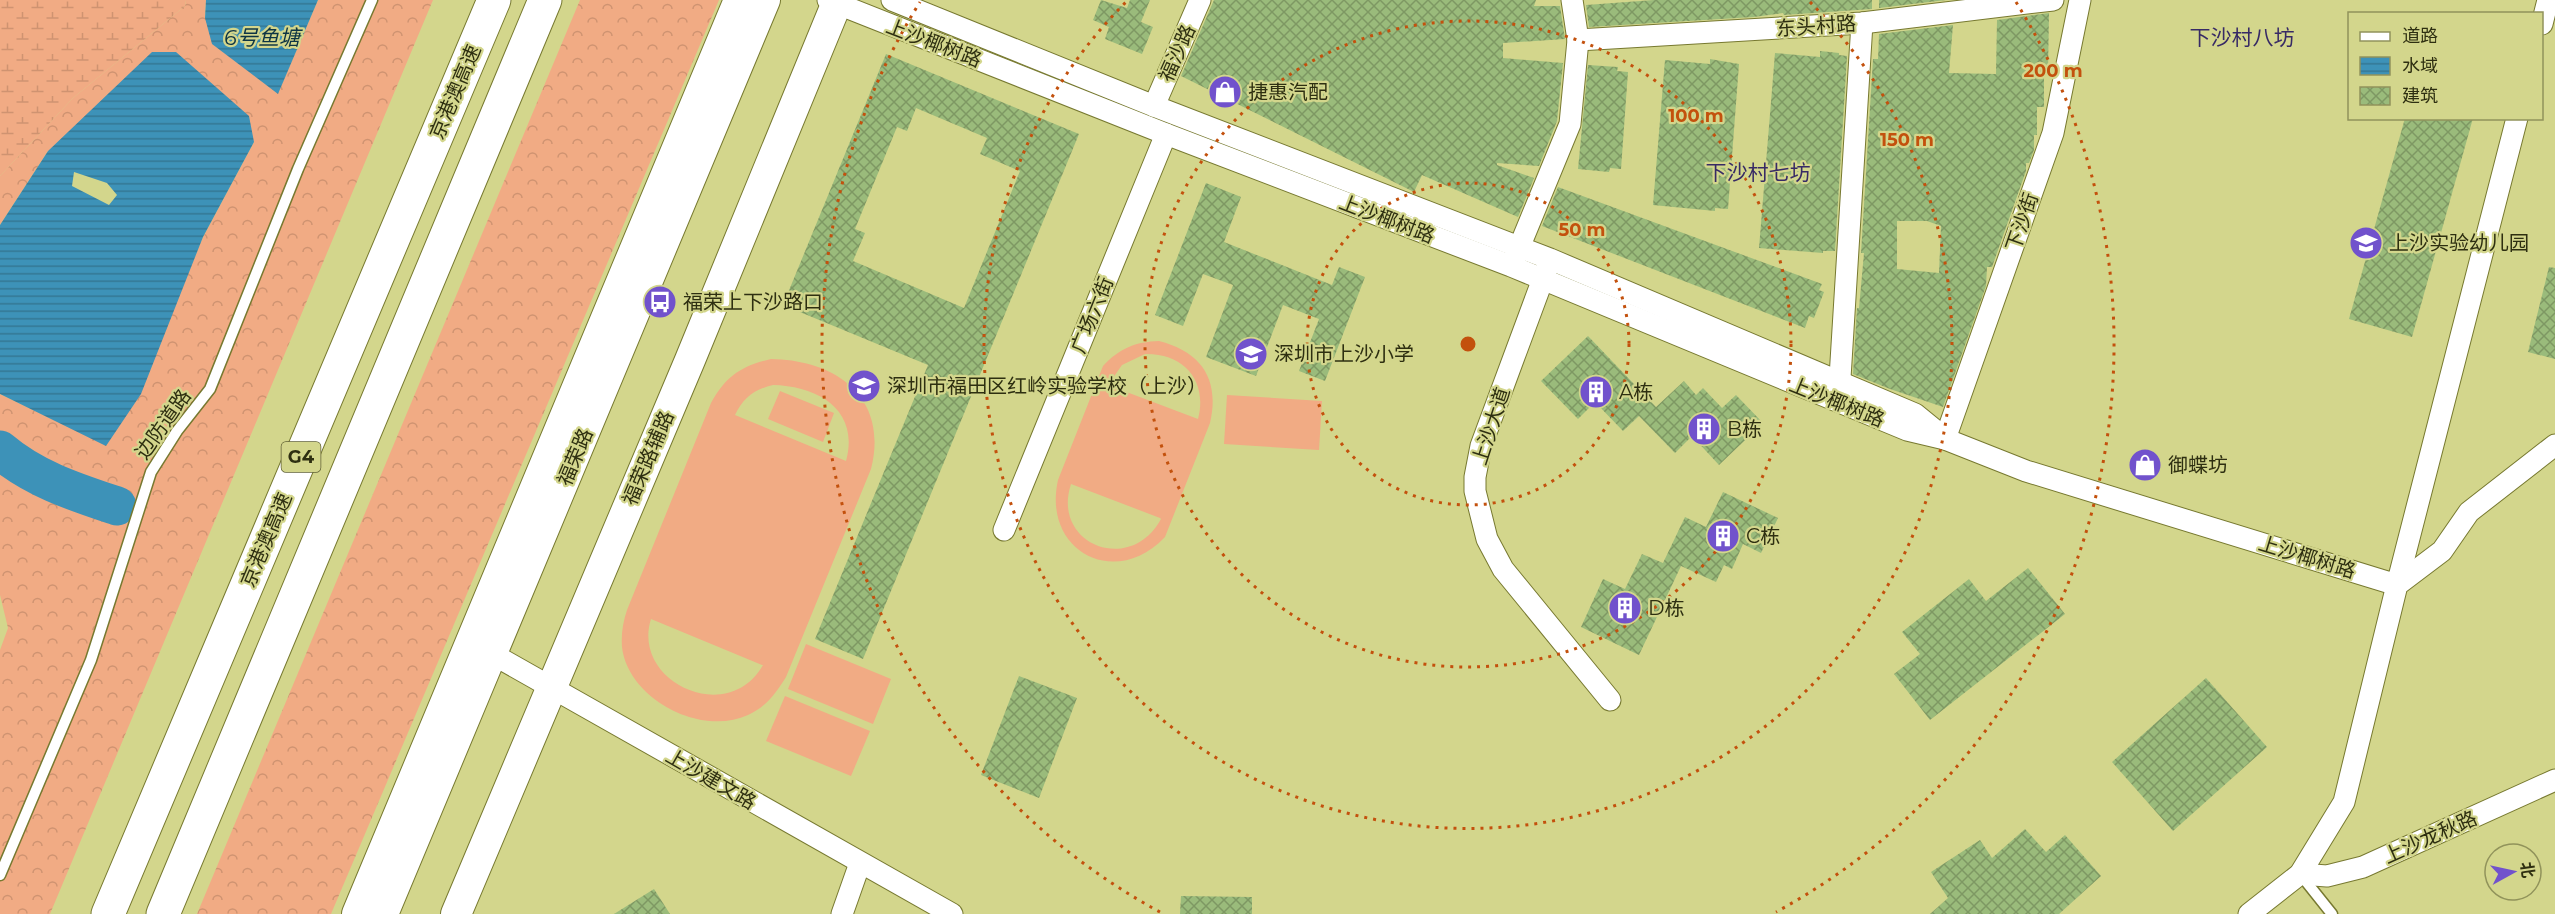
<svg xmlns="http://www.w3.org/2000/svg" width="2555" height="914" font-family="Montserrat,'Noto Sans SC',sans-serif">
<defs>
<pattern id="forest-crowns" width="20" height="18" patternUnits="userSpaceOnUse" patternTransform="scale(1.5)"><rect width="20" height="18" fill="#f1ab84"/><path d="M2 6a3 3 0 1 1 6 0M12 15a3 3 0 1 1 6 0" fill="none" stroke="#cf9371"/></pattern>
<pattern id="wetland-marsh" width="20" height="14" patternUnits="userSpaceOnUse" patternTransform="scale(1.5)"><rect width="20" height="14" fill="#f1ab84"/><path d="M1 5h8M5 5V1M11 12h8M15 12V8" fill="none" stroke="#cf9371"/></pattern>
<pattern id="water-rules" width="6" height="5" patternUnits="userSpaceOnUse" patternTransform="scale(1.5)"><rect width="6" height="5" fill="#3d92b8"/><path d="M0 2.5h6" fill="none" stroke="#347894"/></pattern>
<pattern id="building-cross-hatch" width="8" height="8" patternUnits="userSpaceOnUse" patternTransform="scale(1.5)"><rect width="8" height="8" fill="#9abb7b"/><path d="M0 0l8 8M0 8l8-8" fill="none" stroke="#7e9863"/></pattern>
</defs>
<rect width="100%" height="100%" fill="#d3d68c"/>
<g fill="url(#forest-crowns)">
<path d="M186,0H206L205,18L278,93L318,0H433L50,914H0V650L8,628L0,595V394L106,445L175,304L203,237L254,142L48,151L0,225V176L73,98L185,6Z"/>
<path d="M580,0H719L331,914H197Z"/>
</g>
<path fill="url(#wetland-marsh)" d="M0,0H186L185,6L73,98L0,176Z"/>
<g fill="#f1ab84" fill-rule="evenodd">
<path d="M1159,341C1202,352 1220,380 1210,423L1165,537C1115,590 1042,551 1058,480L1103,366C1120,348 1135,342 1159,341ZM1145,354C1184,353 1208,381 1198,419L1108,385L1122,365ZM1071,484L1160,518L1161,519C1130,576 1051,544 1071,484Z"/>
<path d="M771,359C837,360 889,398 871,469L786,677C776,693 766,707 748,715C701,737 628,699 622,647C621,634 623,622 627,610L711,403C726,376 741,366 771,359ZM773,385C818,386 860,410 846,461L735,415C743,398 755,389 773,385ZM651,619L762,665H763C728,727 631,682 651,619Z"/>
<path d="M780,391L834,413L823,442L768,419Z"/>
<path d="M1227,395L1322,401L1319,450L1224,444Z"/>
<path d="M806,644L891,679L873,724L788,689Z"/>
<path d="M785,696L870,731L851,776L766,741Z"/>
</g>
<g fill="url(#water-rules)" fill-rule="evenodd">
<path d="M206,0H318L278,94L212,44L205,18Z"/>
<path d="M152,52H176L249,116L254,142L203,237L141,394L106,446L0,394V225L48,151ZM74,172L107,183L117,195L109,205L72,186Z"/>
</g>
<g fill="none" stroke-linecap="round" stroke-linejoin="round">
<path stroke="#3d92b8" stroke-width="39" d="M0,450C34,479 75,492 117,506"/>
</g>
<g fill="url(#building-cross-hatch)" fill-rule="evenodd">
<path d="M1101,0L1127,8L1130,0H1150L1141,22L1153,27L1142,54L1105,39L1109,27L1093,20Z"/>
<path d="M1214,0H1536L1534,6H1560L1565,39L1503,43V58L1563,63L1557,121L1539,166L1497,163V165L1534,178L1518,217L1422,175L1414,192L1181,76Z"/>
<path d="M1654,0H1872V9L1784,15L1783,13L1754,17L1589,27L1586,5Z"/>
<path d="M1879,0H1946L1879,8Z"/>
<path d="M2049,13L2048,72H2044V107H2037V135H2034V150L2029,163H2026V171L1992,267H1987L1986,286L1943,407L1890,389L1853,374L1857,308H1859L1864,253H1861L1873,59H1878L1879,34L1953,25L1949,73L1996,74L1997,20ZM1897,221H1927L1941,226L1939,273L1897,269Z"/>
<path d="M1820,51L1839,53V55L1847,56L1835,251H1823V253L1759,248L1775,53L1820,57Z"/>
<path d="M886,54L1079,134L863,659L815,639L928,365L783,305ZM916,108L987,138L980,154L1020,171L964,308L853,261L865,233L855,229L897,127L907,131Z"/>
<path d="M1710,59L1739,64L1728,209L1715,208V211L1653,205L1665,60L1710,64Z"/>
<path d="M1588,65L1618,67L1617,71L1628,72L1621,169L1610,168L1609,172L1578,169Z"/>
<path d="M2405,118H2473L2412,337L2349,319Z"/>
<path d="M1206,183L1241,197L1224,242L1332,285L1339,267L1365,277L1325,381L1299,371L1319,319L1283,305L1256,376L1206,357L1233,285L1203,274L1183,326L1155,315Z"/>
<path d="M1558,187L1822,284L1819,290L1824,292L1814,318L1809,316L1805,328L1542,226Z"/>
<path d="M2549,267L2555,268V359L2528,352Z"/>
<path d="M1588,336L1656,407L1684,381L1696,395L1703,388L1722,408L1736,395L1763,423L1719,465L1692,436L1675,453L1639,416L1623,431L1595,402L1578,419L1541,381Z"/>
<path d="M1723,492L1778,518L1761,553L1743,544L1732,569L1724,565L1716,582L1681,566L1639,655L1581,627L1603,579L1625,589L1642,554L1663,563L1685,517L1706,527Z"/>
<path d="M2028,568L2065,614L1930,720L1894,674L1920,654L1902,632L1969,579L1986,601Z"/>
<path d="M1019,676L1077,698L1039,798L981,775Z"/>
<path d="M2206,678L2267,747L2173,831L2112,762Z"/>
<path d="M2025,829L2046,852L2065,835L2101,876L2059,914H1930L1948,898L1931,872L1980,840L1992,858Z"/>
<path d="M654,889L670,914H614Z"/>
<path d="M1181,896L1252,897V914H1180Z"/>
</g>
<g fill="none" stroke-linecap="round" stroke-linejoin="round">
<g stroke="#777930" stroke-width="13">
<g id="lane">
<path d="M2300,874L2332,914"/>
<path d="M0,875L91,660L151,472L177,431L210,389L298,169L372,0"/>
</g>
</g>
<g stroke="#777930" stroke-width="23">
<g id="street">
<path d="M828,0L1166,134L1511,266L1907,430L1945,439L2026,471L2397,585L2517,118"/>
<path d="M892,0L1154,106L1550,259L1915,414L1942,436"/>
<path d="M2542,24L2548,0"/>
<path d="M1578,40L1862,23L2053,0"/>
<path d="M1154,106L1200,0"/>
<path d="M1514,260L1570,124L1578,40L1572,0"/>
<path d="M1547,268L1481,446L1475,477V491L1487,539L1503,569L1610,700"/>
<path d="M1839,394L1862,23"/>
<path d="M1945,439L2053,133L2080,0"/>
<path d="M1004,530L1166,134"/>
<path d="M480,647L952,914"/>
<path d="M2300,874L2327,876L2363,867L2555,780"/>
<path d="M842,914L860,863"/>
<path d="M2249,914L2300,874L2344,802L2397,585L2442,551L2469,512L2555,445"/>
</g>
</g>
<g stroke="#777930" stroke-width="32">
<g id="secondary">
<path d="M357,914L739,0"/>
<path d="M383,914L765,0"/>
<path d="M456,914L690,360L838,0"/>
</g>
</g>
<g stroke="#777930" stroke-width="35">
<g id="highway">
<path d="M108,914L494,0"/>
<path d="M163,914L545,0"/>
</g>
</g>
<use href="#lane" stroke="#fff" stroke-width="10"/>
<use href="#street" stroke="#fff" stroke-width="21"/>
<use href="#secondary" stroke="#fff" stroke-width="30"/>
<use href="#highway" stroke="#fff" stroke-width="33"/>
</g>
<g fill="none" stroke="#c3510d" stroke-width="3" stroke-dasharray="3 6">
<circle cx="1468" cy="344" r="161"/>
<circle cx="1468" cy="344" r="323"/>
<path d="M1810 2A484 484 0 1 1 1126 2"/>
<path d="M1160 912A646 646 0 0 1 920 2M2016 2A646 646 0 0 1 1776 912"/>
</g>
<defs>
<g id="shop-disc" transform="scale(1.725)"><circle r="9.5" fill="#7152cc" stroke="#d3d68c"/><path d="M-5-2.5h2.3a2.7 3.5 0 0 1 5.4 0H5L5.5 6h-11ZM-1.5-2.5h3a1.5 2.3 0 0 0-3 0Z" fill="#fff"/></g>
<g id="school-disc" transform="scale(1.725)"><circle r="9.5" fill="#7152cc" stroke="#d3d68c"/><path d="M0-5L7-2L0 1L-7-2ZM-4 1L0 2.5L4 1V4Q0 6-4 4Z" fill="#fff"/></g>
<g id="bus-disc" transform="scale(1.725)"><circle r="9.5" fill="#7152cc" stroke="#d3d68c"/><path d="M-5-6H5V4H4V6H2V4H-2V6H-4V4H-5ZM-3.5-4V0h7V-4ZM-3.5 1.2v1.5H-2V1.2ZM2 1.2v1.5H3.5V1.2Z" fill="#fff"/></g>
<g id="building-disc" transform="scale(1.725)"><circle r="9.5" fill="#7152cc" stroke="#d3d68c"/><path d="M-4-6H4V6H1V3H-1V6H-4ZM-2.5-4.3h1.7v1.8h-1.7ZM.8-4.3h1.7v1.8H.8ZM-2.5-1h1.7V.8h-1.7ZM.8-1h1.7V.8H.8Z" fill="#fff"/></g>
</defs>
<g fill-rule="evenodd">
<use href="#shop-disc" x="1225" y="92"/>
<use href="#school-disc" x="2366" y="243"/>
<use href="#bus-disc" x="660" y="302"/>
<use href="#school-disc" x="1251" y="354"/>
<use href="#school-disc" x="864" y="386"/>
<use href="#building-disc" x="1596" y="392"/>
<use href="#building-disc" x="1704" y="429"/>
<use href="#shop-disc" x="2145" y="465"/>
<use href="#building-disc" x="1723" y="536"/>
<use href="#building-disc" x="1625" y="608"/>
</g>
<g text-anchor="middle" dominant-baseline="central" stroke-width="4.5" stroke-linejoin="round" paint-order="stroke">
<rect fill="#d3d68c" stroke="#606136" stroke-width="1.5" x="281.5" y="442" width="39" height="30" rx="4.5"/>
<g font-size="18" font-weight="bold" fill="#2e2f11">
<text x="301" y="457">G4</text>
</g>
<g font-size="20" fill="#2e2f11" stroke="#d3d68c">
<text transform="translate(1816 26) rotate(-4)">东头村路</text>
<text transform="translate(934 43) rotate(21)">上沙椰树路</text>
<text transform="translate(1177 53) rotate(-66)">福沙路</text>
<text transform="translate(455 92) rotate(-67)">京港澳高速</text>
<text transform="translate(1387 219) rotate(21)">上沙椰树路</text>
<text transform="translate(2022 222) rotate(-71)">下沙街</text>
<text transform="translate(1092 315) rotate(-68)">广场六街</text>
<text transform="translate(1837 402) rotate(22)">上沙椰树路</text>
<text transform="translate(163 424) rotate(-55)">边防道路</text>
<text transform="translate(1491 426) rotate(-72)">上沙大道</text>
<text transform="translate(575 457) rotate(-67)">福荣路</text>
<text transform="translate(648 458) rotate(-67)">福荣路辅路</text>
<text transform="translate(266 540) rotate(-67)">京港澳高速</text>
<text transform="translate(2307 557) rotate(17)">上沙椰树路</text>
<text transform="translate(711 779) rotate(30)">上沙建文路</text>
<text transform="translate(2430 837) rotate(-24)">上沙龙秋路</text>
</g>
<g font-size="20" fill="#2e2f11" stroke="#d3d68c" text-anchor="start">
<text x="1248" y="92">捷惠汽配</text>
<text x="2389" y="243">上沙实验幼儿园</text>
<text x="683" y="302">福荣上下沙路口</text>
<text x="1274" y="354">深圳市上沙小学</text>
<text x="887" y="386">深圳市福田区红岭实验学校（上沙）</text>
<text x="1619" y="392">A栋</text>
<text x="1727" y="429">B栋</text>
<text x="2168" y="465">御蝶坊</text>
<text x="1746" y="536">C栋</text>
<text x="1648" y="608">D栋</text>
</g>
<g font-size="21" font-style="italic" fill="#0d3444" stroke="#d3d68c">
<text x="262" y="37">6号鱼塘</text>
</g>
<g font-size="21" fill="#372a65" stroke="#d3d68c">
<text x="2242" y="37">下沙村八坊</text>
<text x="1758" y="172">下沙村七坊</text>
</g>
</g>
<circle cx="1468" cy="344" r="9" fill="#c3510d" stroke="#d3d68c" stroke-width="3"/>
<g font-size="18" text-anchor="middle" font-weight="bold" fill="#c3510d" stroke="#d3d68c" stroke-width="4.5" stroke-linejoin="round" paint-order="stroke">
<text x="2053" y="77">200 m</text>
<text x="1696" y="122">100 m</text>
<text x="1907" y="146">150 m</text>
<text x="1582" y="236">50 m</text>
</g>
<rect x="2348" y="12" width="195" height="108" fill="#d3d68c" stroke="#91935b" stroke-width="1.5"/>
<rect x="2360" y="32" width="30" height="9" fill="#ffffff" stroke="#91935b" stroke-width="1.5"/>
<text x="2402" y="42" font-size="18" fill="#2e2f11">道路</text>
<rect x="2360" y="57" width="30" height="18" fill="url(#water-rules)" stroke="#91935b" stroke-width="1.5"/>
<text x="2402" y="72" font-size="18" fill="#2e2f11">水域</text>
<rect x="2360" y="87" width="30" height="18" fill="url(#building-cross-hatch)" stroke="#91935b" stroke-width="1.5"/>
<text x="2402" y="102" font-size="18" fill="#2e2f11">建筑</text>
<g transform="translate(2513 872) rotate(82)"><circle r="28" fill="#d3d68c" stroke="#91935b" stroke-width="1.5"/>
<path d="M0-4.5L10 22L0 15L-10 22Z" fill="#7152cc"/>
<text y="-9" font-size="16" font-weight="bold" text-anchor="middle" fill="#2e2f11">北</text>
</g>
</svg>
